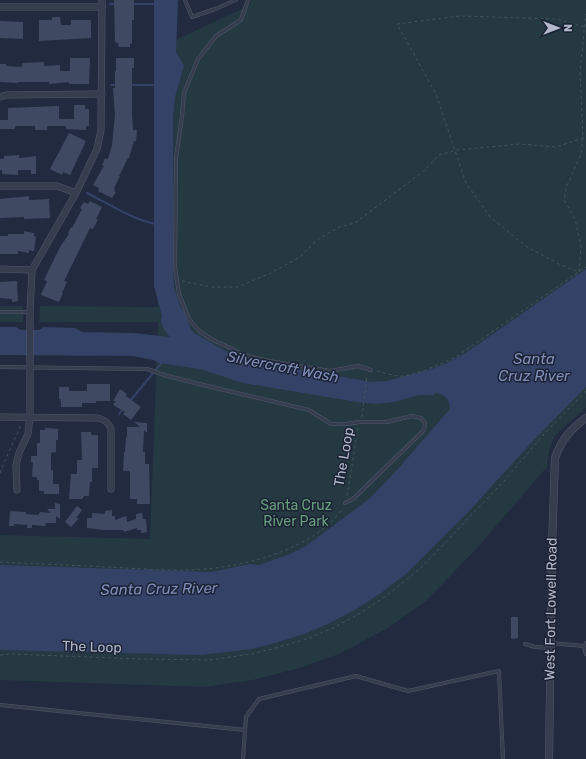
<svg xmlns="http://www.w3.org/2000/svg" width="586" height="759" font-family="Rubik,sans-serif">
<rect width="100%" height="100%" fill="#222a40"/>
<g fill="#243941">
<path d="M251,0H586V408L567,424L555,436L550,447L547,467L477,548L426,601L388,628L339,654L303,667L253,680L203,687L0,680V535L150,539L158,322H39L40,306L158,307L163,46L248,6Z"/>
<rect x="0" y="306" width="23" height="16"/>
</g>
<path fill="#344268" d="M154,0H178L176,52L184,66L175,97L173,117V269L174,288L181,308L184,312L191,329L194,333L229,353L256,362L372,382L386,381L432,369L449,362L467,352L586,269V387L531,443L470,510L407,573L381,593L358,608L328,624L304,634L275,643L252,649L200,655L0,650V565L211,572L250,564L259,565L290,554L306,546L369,499L397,470L449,410C451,399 445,394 434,393V395H419L394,402L377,404L357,402L243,383L200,369L159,363L153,360L133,356L0,355V327H16L21,330H39L44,327L75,328L82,332L133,333L170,337C165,331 159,324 162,316L154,286Z"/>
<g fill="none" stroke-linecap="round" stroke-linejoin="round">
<g stroke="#344268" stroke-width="2">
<path d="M110,4H116"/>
<path d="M133,4H156"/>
<path d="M111,85H118"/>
<path d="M130,85H156"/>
<path d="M87,193C109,204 131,219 156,224"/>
<path d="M130,401L163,361"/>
<path d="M119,414L123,409"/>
</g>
</g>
<g fill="#404962">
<path d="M114,0H134V20H132V44L130,43V47H119L118,43L115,42Z"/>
<path d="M52,17H60L61,25H71V20H91V38L39,41V20H52Z"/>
<path d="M0,21L23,22V39L0,38Z"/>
<path d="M70,58H90L89,84H69V82L49,84V82H18V83L0,82V64H6V66L22,67V63L44,62V66L60,65V71H70Z"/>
<path d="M116,58H134V68H132V115L133,130H137L136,141H134L129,158H128L119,176H120L114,188L115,189L114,191L116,192L112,198L98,191L99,188L93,185L104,166L102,165L105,158L108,159L112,145L115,115L113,88H115V71H116Z"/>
<path d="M74,105H85V109H89V126H86V130L66,129V126H47V130H35V126H15V129H0V120H8V108L59,106V119H74Z"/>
<path d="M69,133L86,141L70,175L63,172L62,175L50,169Z"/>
<path d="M19,155V158L36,156V174H31V170H18V175L2,174V170H0V159H4V156Z"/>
<path d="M29,196V200L49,199L50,218L24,219V217L0,218V199Z"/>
<path d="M90,201L102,207L96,219L98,220L93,229L90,228L71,267L64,281L67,282L62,293H63L59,302L41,295L47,281L44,280L60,247L69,234L68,233L71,227L72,228L82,209L80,208L84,202L88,204Z"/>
<path d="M24,231L34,233V236L36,237L34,251L29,250V253L18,251V254H0V236H8V234H24Z"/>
<path d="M17,281L18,301L12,302V299L0,298V282Z"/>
<path d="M87,384H110V401H96V403H82V407H61V402L60,399H59V387H69V391H87Z"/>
<path d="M120,389L127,394L126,396L141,407L131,420L123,414L125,412L113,405L116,401H113Z"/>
<path d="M134,422L147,423V433L144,430L143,452H145V464H149L150,504H137V499H130V473L129,471H123L124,452H125L126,437H127V427H140Z"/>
<path d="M45,428L58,429V440H56V452L51,453V470H53V484H59V494H44V491H39V480H37V477H32L33,462H31V456H37V443H40V430H45Z"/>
<path d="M81,432H91V435H98V468H92V482H90L89,496H84L82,499H69L71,474H77V460H82Z"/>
<path d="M55,503L60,504V519L56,516V523H46L45,526L32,525V528H27V525L14,524V526H9L10,511L26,512V514L38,515L39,514L40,512L51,513L47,509H55Z"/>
<path d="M77,506L82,510L76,518H79L71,527L65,522Z"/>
<path d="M112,510V516H115V520L126,516L127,522L136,519V514L142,513L143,519H146L147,532L141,533V530H137V528L124,532L123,530H103L87,528V518H92V513L105,514V511Z"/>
<path d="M511,617H518V638L511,639Z"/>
</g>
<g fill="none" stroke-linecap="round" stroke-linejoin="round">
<g stroke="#51586a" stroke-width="4">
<g id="service">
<path d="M185,0L192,17L215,9L236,0"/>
<path d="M248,0L241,20L216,36L198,59L184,93L182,116L176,158L175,267L179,294L189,319L199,331L211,339L247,356L269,361L330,371L358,366L371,370"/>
<path d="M0,312H30"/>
<path d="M0,367L147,369L164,375L199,384L309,410L331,424H346L360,422H387L412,416L421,418L425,423L424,430L353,499L345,503"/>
<path d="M551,643L584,646"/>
<path d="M586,643L584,646L586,654"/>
<path d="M525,644L535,647L551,648"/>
<path d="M0,705L245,730"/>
<path d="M243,759L246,717L259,699L356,676L408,691L499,671L503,759"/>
</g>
</g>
<g stroke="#51586a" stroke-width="7">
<g id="minor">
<path d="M0,7H102"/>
<path d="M0,97L6,95L102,94"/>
<path d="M0,186H57L76,193"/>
<path d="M0,269L32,270"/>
<path d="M0,417L98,418C105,420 108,422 111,429V489"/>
<path d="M17,490L16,465L19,453L28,434L30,417V312L32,270L76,193L97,149L101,130L102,0"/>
</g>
</g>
<g stroke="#51586a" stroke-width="8">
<path id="tertiary" d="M549,759L552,547L555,458C561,440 571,429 586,418"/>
</g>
<g stroke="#42565d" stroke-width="1" stroke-dasharray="3 3" stroke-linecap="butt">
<path d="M584,27L557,19L460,16L397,24L436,94L466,183L490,217L527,247L559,264L579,272L581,246L575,219L564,200L566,188L581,154L583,138L580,71L586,14"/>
<path d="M182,281L211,287H237L269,274L300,257L318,239L340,227L355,223L425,170L439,155L457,150L520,144L556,147L586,137"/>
<path d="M377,371C384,373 391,375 399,376C414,377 442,363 456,357L586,267"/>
<path d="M362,417L367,375"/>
<path d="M0,473L6,458L21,425"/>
<path d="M347,496L358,428"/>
<path d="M0,562C36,564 71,565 107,567C134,568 162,571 189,570C237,569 314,551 343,508"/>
<path d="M0,655L11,654L141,659L210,660L251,654L272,649L307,639L333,628L357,615L382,599L420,569L504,481L545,433L586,391"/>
</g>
<use href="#service" stroke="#363d4f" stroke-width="3"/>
<use href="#minor" stroke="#363d4f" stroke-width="6"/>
<use href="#tertiary" stroke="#363d4f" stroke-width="7"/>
</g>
<g text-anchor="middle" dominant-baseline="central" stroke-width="3" stroke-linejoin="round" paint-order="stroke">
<g font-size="14" fill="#b2b8ca" stroke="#1b2234">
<text transform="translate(344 457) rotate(-80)">The Loop</text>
<text transform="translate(551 609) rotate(-89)">West Fort Lowell Road</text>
<text transform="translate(92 647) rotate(2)">The Loop</text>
</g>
<g font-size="14" fill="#679e7b" stroke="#1b2234">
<text x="296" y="505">Santa Cruz<tspan x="296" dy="16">River Park</tspan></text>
</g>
<g font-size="15" font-style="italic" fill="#7e8fb9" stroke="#1b2234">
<text x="534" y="359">Santa<tspan x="534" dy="17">Cruz River</tspan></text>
<text transform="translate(283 367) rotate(11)">Silvercroft Wash</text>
<text transform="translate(159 589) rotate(-1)">Santa Cruz River</text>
</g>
</g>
<g transform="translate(558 28) rotate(90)" stroke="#1b2234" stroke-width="3" paint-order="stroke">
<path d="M0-3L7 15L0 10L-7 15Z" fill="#b2b8ca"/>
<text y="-6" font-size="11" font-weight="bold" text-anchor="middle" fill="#b2b8ca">N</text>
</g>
</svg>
